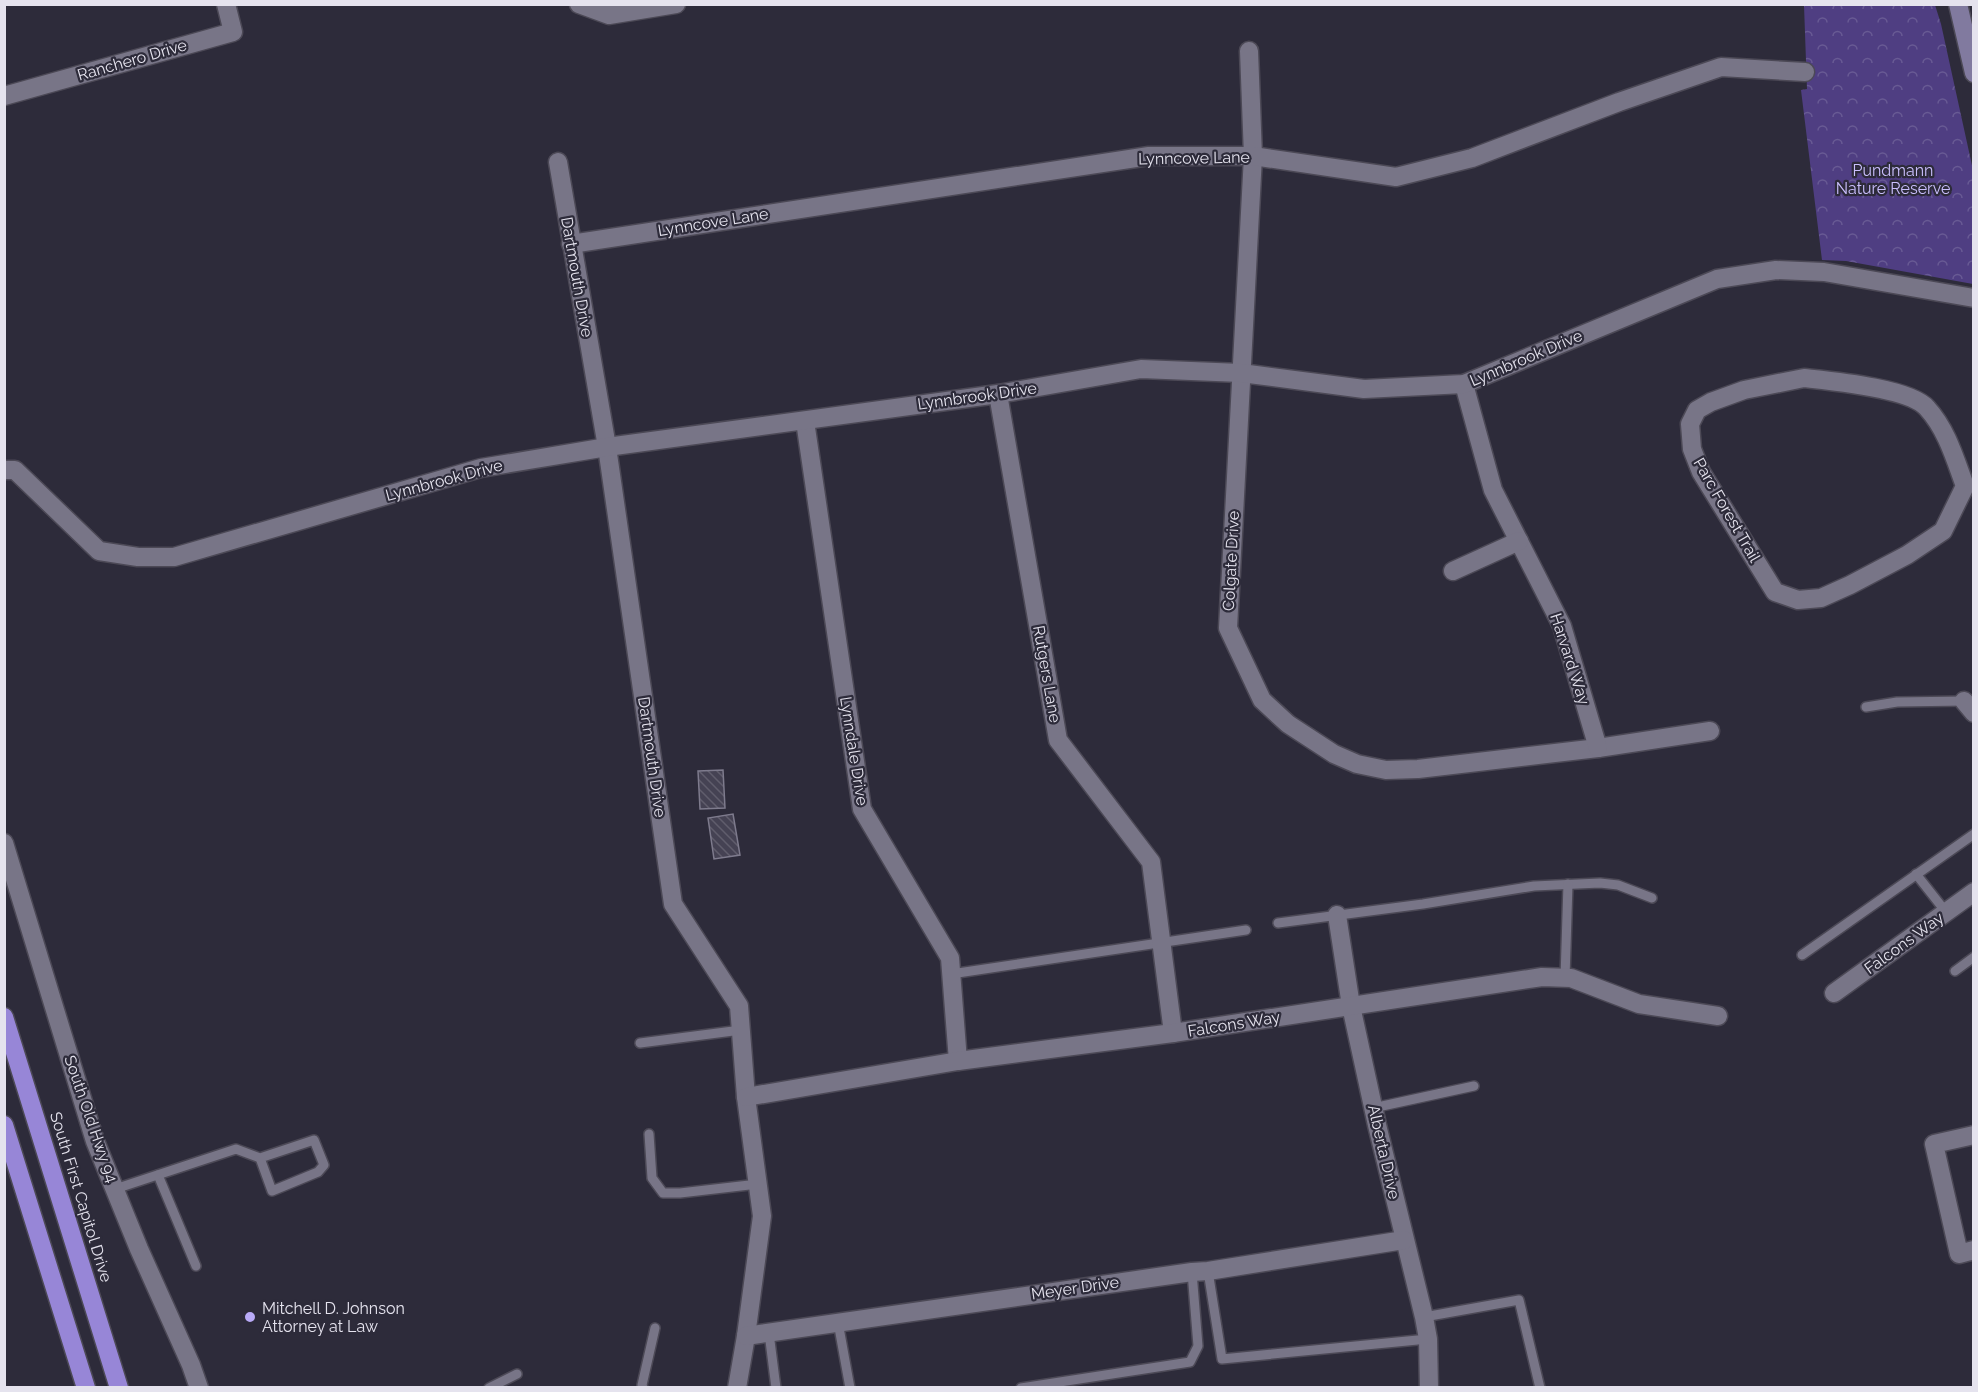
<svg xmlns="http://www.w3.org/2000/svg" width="1978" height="1392" font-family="Raleway,sans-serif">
<defs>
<pattern id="park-crowns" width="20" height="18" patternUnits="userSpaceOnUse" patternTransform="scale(1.5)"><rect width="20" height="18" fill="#4f3e82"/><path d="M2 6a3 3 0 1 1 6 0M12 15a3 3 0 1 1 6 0" fill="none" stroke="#685a94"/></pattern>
<pattern id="building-back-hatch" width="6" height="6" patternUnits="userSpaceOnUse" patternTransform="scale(1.5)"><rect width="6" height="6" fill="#454253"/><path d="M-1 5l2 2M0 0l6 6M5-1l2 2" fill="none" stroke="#605d6c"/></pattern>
</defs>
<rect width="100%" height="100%" fill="#2d2b3a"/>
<path fill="url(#park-crowns)" d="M1804,5H1935L1941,24L1973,170V284L1846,261L1822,260L1801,90L1807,89Z"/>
<g fill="url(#building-back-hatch)" stroke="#7e7b8d" stroke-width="1.5">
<path d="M723,770L725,808L700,809L698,771Z"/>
<path d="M733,814L740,855L714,859L708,818Z"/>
</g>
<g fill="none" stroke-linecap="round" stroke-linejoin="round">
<g stroke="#4c4956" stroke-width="12">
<g id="lane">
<path d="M1866,707L1897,702L1965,701"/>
<path d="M1916,874L1946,912"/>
<path d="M1278,923L1423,904L1534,886L1600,883L1618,885L1652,898"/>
<path d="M1802,955L1974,834"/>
<path d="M1955,971L1974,957"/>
<path d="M951,974L1246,930"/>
<path d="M1565,978L1568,884"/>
<path d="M640,1043L741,1030"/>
<path d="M1373,1108L1474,1086"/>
<path d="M649,1134L652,1178L663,1193H680L758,1184"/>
<path d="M158,1175L196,1266"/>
<path d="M115,1189L236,1149L260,1158L314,1140L324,1165L318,1172L272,1191L260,1158"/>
<path d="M1208,1271L1222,1359L1428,1339"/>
<path d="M1424,1317L1519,1300L1540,1388"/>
<path d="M838,1322L850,1388"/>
<path d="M769,1333L776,1388"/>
<path d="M489,1388L517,1374"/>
<path d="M643,1388L642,1385L655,1328"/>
<path d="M1021,1388L1190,1362L1198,1346L1192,1272"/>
</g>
</g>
<g stroke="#4c4956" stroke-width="21">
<g id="street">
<path d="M579,4L609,15L676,4"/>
<path d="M1249,51L1253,156L1228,628L1262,700L1288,724L1334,754L1357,764L1386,770L1418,769L1598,748L1710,731"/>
<path d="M4,96L233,32L226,4"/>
<path d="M558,162L607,447L673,904L739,1006L746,1097L762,1216L746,1336L737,1388"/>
<path d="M571,244L1149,156H1253L1396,177L1472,158L1619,102L1721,67L1805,72"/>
<path d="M1804,378C1831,381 1910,388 1927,408C1947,430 1955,459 1965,486L1943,531L1907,555L1850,585L1821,598L1798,600L1775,592L1701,472L1692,449L1690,424L1697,410L1711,402L1744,390Z"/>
<path d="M1464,384L1493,490L1562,626L1598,748"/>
<path d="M998,394L1058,740L1151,862L1173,1033"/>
<path d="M805,421L862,809L950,958L958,1061"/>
<path d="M4,470H15L99,551L138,557H174L481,468L607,447L998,394L1141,369L1241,373L1364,389L1464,384L1717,279L1776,270L1824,272L1974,298"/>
<path d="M1453,571L1519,541"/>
<path d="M1964,701L1974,713"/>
<path d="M4,843L95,1141L139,1249L191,1365L199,1388"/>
<path d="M1337,915L1351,1006L1377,1125L1424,1317L1428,1339L1429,1388"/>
<path d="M1834,993L1974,892"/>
<path d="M746,1097L958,1061L1173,1033L1542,977L1571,978L1639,1004L1718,1016"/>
<path d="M1974,1135L1934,1144L1959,1254L1974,1250"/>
<path d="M746,1336L1192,1272L1208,1271L1404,1240"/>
</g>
</g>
<g stroke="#4c4956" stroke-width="21">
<path id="secondary" d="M1958,4L1974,73"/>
</g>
<g stroke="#4c4956" stroke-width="21">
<g id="highway">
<path d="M4,1017L119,1388"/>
<path d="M4,1125L86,1388"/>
</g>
</g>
<use href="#lane" stroke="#787587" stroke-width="9"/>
<use href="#street" stroke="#787587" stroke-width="18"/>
<use href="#secondary" stroke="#817a9f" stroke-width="18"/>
<use href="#highway" stroke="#9786d7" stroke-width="18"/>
</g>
<circle fill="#b9aaf7" stroke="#2d2b3a" stroke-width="2" cx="250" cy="1317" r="6"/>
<g text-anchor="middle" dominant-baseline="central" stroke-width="4.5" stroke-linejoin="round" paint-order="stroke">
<g font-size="16" fill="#e5e3ee" stroke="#2d2b3a">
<text transform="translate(132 60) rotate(-16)">Ranchero Drive</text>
<text transform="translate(1194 158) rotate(-1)">Lynncove Lane</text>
<text transform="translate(713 222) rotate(-9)">Lynncove Lane</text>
<text transform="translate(577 277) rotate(80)">Dartmouth Drive</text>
<text transform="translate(1526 358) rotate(-23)">Lynnbrook Drive</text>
<text transform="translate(977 396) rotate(-8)">Lynnbrook Drive</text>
<text transform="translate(444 480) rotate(-15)">Lynnbrook Drive</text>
<text transform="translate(1727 510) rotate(60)">Parc Forest Trail</text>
<text transform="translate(1231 561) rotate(-87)">Colgate Drive</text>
<text transform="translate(1570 659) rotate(72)">Harvard Way</text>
<text transform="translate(1047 674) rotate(80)">Rutgers Lane</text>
<text transform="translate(854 751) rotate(81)">Lynndale Drive</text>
<text transform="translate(652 757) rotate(82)">Dartmouth Drive</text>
<text transform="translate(1904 943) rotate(-36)">Falcons Way</text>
<text transform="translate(1234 1024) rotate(-9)">Falcons Way</text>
<text transform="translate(91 1119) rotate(71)">South Old Hwy 94</text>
<text transform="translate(1384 1152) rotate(77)">Alberta Drive</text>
<text transform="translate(81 1197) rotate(73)">South First Capitol Drive</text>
<text transform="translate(1075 1288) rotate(-8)">Meyer Drive</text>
</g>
<g font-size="16" fill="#cabffd" stroke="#2d2b3a">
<text x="1893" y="170">Pundmann<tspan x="1893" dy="18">Nature Reserve</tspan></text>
</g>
<g font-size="16" fill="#e5e3ee" stroke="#2d2b3a" text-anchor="start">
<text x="262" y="1308">Mitchell D. Johnson<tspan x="262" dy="18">Attorney at Law</tspan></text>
</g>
</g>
<rect width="1978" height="1392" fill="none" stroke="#e5e3ee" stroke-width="12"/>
</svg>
